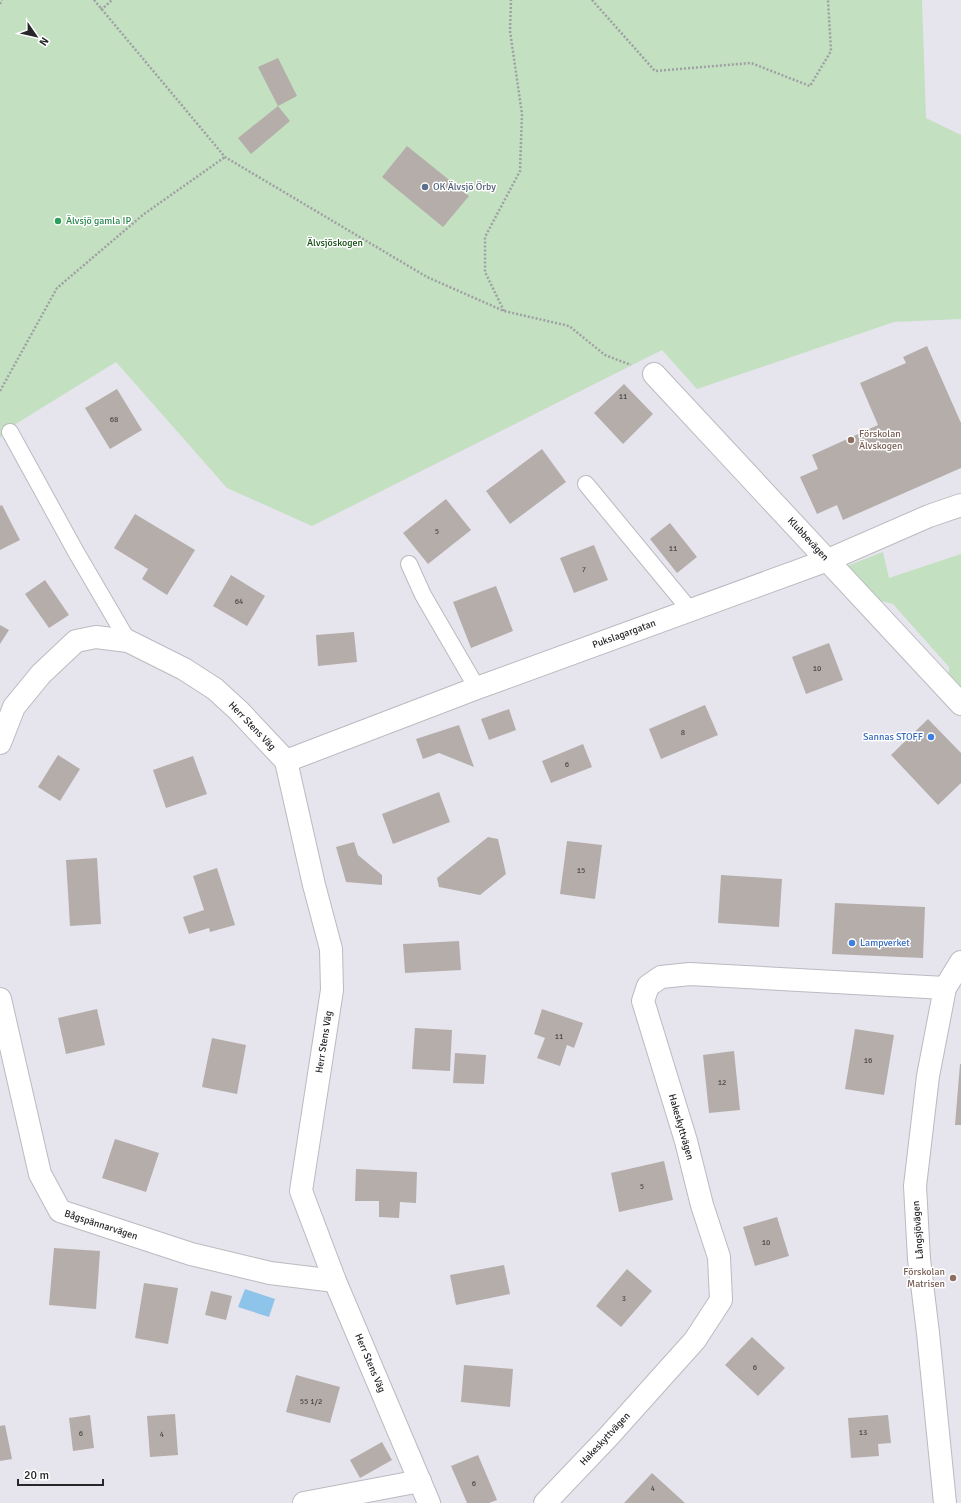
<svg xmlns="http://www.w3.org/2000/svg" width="961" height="1503" font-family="Signika,sans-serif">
<rect width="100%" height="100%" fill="#e6e5ed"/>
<g fill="#c3e0c0">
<path d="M0,0H922L926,118L961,135V319L894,322L697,389L662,350L312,526L227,488L116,362L6,430L0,438Z"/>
<path d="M883,552L889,578L961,554V692L948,678L949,667L893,604L877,600L847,566Z"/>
</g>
<path fill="#8fc4ea" d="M245,1289L275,1299L269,1317L238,1307Z"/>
<g fill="#b5adaa">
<path d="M278,58L297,96L278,106L258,67Z"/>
<path d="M278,106L290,121L251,154L238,138Z"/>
<path d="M407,146L469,196L443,227L382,177Z"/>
<path d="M927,346L961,423V468L843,520L837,505L817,514L800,477L818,469L812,455L878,425L860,383L906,363L903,357Z"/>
<path d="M624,384L653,414L623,444L594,413Z"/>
<path d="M117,389L142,430L110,449L85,408Z"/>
<path d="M542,449L566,482L510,524L486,491Z"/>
<path d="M446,499L471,530L428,564L403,533Z"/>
<path d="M2,505L20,540L0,550V506Z"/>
<path d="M135,514L195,550L167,595L142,579L148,569L114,548Z"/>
<path d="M670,523L697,557L677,573L650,539Z"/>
<path d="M594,545L608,580L574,593L560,558Z"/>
<path d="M231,575L265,596L247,626L213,606Z"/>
<path d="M45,580L69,615L49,628L25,594Z"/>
<path d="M496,586L513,631L471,648L453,602Z"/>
<path d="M0,625L9,630L0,644Z"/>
<path d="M354,632L357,662L318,666L316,635Z"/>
<path d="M829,643L843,680L806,694L792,657Z"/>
<path d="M705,705L718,735L661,759L649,729Z"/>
<path d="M509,709L516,730L489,740L481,719Z"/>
<path d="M928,719L961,753V783L938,805L891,755Z"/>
<path d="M459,725L474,767L439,753L423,759L416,739Z"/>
<path d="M583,744L592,767L551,783L542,761Z"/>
<path d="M58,755L80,769L60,801L38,787Z"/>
<path d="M193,756L207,794L166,808L153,770Z"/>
<path d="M439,792L450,822L393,844L382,814Z"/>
<path d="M488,837L498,839L506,874L480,895L439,887L437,878Z"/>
<path d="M567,841L602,845L595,899L560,894Z"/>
<path d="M354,842L358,855L382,875V885L346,882L336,847Z"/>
<path d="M97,858L101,924L70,926L66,860Z"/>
<path d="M217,868L235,925L210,932L209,928L189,934L183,917L204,910L193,876Z"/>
<path d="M721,875L782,879L779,927L718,923Z"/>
<path d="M835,903L925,907L923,958L832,954Z"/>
<path d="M459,941L461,970L405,973L403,944Z"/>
<path d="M97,1009L105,1045L66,1054L58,1018Z"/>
<path d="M542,1009L583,1023L574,1048L567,1045L560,1066L537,1058L545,1038L534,1034Z"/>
<path d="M415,1028L452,1030L450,1071L412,1069Z"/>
<path d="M855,1029L894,1035L884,1095L845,1089Z"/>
<path d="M212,1038L246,1045L237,1094L202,1087Z"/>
<path d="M734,1051L740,1110L709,1113L703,1055Z"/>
<path d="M455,1053L486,1055L484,1084L453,1083Z"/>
<path d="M960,1064H961V1125H955Z"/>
<path d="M115,1139L159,1153L146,1192L102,1178Z"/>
<path d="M664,1161L673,1200L619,1212L611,1173Z"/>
<path d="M356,1169L417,1172L416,1203L400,1202L399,1218L379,1217V1201H355Z"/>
<path d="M777,1217L789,1256L755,1266L743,1227Z"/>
<path d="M54,1248L100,1251L96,1309L49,1305Z"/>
<path d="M504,1265L510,1294L456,1305L450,1275Z"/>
<path d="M627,1269L652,1291L621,1327L596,1306Z"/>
<path d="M144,1283L178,1288L168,1344L135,1338Z"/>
<path d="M211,1291L232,1296L226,1320L205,1315Z"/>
<path d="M752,1337L785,1368L758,1396L725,1365Z"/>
<path d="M464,1365L513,1369L510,1407L461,1402Z"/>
<path d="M296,1375L340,1387L330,1423L286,1412Z"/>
<path d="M175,1414L178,1455L150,1457L147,1416Z"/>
<path d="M90,1415L94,1448L73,1451L69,1418Z"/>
<path d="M888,1415L891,1443L878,1444L879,1456L851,1458L848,1418Z"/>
<path d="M5,1425L12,1459L0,1461V1426Z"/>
<path d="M382,1442L392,1460L360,1478L350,1460Z"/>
<path d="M478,1455L497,1500L489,1503H467L451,1466Z"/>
<path d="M652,1473L685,1503H624Z"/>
</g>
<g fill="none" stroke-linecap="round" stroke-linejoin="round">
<g stroke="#babac1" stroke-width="18">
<g id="service">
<path d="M10,432L76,552L128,641"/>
<path d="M586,484L690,610"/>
<path d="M409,564L423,595L477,688"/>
</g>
</g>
<g stroke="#babac1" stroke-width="24">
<g id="minor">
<path d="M654,374L961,704"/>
<path d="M0,743L14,707L41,674L76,641L96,637L128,641L184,669L215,689L239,711L286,761L314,885L331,949L332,990L301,1191L335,1281L429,1503"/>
<path d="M286,761L477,688L828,560L929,516L961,505"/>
<path d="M0,999L40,1174L60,1211L191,1254L270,1273L335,1281"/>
<path d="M304,1503L420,1481"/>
<path d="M545,1503L608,1437L695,1340L721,1300L719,1257L702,1205L686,1141L643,1001L648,986L661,977L690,974L945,988"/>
<path d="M945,1503L928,1333L919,1259L915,1186L928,1076L945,988L961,962"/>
</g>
</g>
<g stroke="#9f9fa5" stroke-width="2.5" stroke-dasharray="2 2" stroke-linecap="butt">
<path d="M94,0L225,157L427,277L504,311L569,326L605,355L631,365"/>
<path d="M592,0L655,71L751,63L810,86L831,51L828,0"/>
<path d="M0,4L2,0"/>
<path d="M101,8L102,9L112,0"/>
<path d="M504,311L485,272V237L520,171L522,114L510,31L511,0"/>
<path d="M0,391L57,288L144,214L225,157"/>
</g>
<use href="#service" stroke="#fff" stroke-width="16"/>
<use href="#minor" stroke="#fff" stroke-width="22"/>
</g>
<circle fill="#5c6f8a" stroke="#fff" stroke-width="1.5" cx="425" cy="187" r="4"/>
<circle fill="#2e9e5b" stroke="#fff" stroke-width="1.5" cx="58" cy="221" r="4"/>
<g fill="#8d6e63" stroke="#fff" stroke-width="1.5">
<circle cx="851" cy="440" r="4"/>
<circle cx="953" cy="1278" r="4"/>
</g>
<g fill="#3f7fe0" stroke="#fff" stroke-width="1.5">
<circle cx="931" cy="737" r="4"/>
<circle cx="852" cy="943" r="4"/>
</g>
<g text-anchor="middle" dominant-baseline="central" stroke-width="3" stroke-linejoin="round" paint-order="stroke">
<g font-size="8" fill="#4a484a">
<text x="623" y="396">11</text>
<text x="114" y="419">68</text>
<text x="437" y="531">5</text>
<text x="673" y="548">11</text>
<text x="584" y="569">7</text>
<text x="239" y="601">64</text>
<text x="817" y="668">10</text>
<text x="683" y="732">8</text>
<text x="567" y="764">6</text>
<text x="581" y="870">15</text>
<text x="559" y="1036">11</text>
<text x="868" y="1060">16</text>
<text x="722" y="1082">12</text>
<text x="642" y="1186">5</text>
<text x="766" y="1242">10</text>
<text x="624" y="1298">3</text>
<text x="755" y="1367">6</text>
<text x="311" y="1401">55 1/2</text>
<text x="863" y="1432">13</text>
<text x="81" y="1433">6</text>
<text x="162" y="1434">4</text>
<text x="474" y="1483">6</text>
<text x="653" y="1488">4</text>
</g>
<g font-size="10" fill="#4e5e75" stroke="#fff" text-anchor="start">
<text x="433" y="187">OK Älvsjö Örby</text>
</g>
<g font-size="10" fill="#27864d" stroke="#fff" text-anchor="start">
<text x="66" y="221">Älvsjö gamla IP</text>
</g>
<g font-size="10" fill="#104b0f" stroke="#fff">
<text x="335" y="243">Älvsjöskogen</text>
</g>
<g font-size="10" fill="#785e54" stroke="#fff" text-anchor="start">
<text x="859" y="434">Förskolan<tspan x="859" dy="12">Älvskogen</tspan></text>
<text x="945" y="1272" text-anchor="end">Förskolan<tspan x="945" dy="12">Matrisen</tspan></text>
</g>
<g font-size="10" fill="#27272a" stroke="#fff">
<text transform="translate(808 539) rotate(47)">Klubbevägen</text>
<text transform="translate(624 634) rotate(-20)">Pukslagargatan</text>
<text transform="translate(252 726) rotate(46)">Herr Stens Väg</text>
<text transform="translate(324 1042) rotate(-81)">Herr Stens Väg</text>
<text transform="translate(681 1127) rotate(74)">Hakeskyttvägen</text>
<text transform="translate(101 1225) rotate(18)">Bågspännarvägen</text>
<text transform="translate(918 1230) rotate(-94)">Långsjövägen</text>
<text transform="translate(370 1363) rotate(67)">Herr Stens Väg</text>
<text transform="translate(605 1439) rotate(-47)">Hakeskyttvägen</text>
</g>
<g font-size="10" fill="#366cbe" stroke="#fff" text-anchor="end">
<text x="923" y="737">Sannas STOFF</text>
<text x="860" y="943" text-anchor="start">Lampverket</text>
</g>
</g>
<g transform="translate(36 36) rotate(124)" stroke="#ffffff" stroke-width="3" paint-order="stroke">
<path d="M0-3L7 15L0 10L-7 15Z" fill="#27272a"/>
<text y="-6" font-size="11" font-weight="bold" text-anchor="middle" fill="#27272a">N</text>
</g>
<path d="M18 1479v6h85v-6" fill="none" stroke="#27272a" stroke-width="2"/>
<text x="24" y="1479" font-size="12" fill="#27272a" stroke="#ffffff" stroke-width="3" paint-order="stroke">20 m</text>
</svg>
